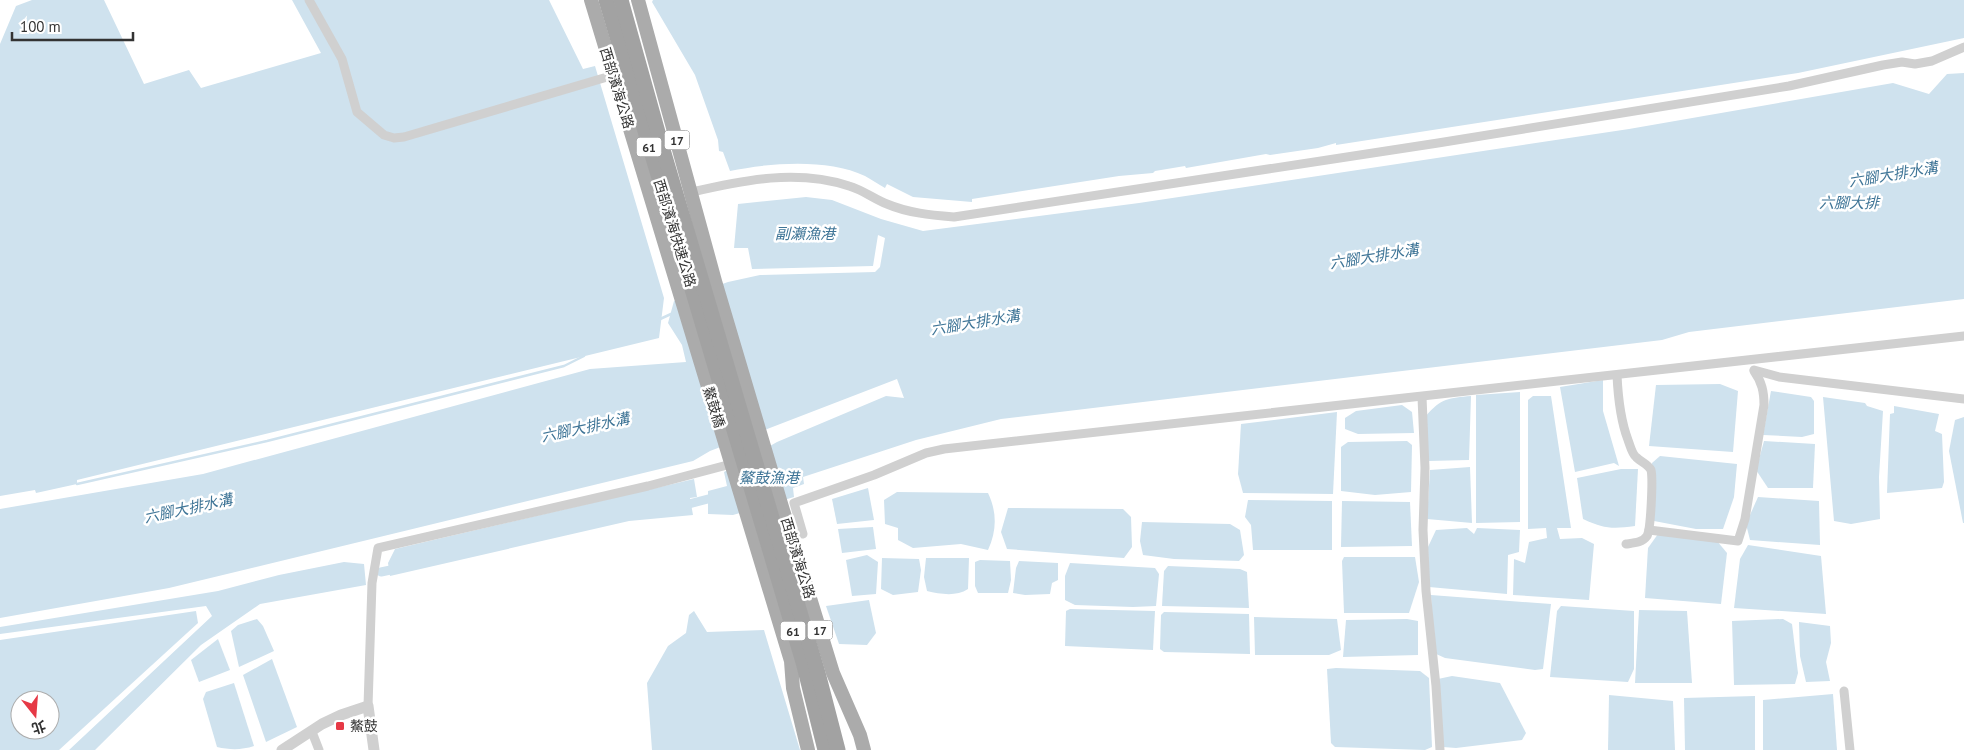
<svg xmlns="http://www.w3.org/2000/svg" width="1964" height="750" font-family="'PT Sans','Noto Sans TC',sans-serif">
<rect width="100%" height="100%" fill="#fff"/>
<g fill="#cfe2ee" fill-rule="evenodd">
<path d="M32,0H104L144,84L189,70L201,88L321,53L292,0H549L583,69L595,66L664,298L659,338L77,480V484L36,493L35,490L0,496V44L16,6Z"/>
<path d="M653,0H1964V38L1798,73L1336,145V143L1318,148L1270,155L1266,154L1186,168L1185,166L1155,171L1153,173L1119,176L972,199V202L913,197L887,184L885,188C878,184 872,180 865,176C828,158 768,163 730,171L723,152L719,151L718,140L695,75L652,2Z"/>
<path d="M1964,73V299L1689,332L1662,340L1001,419L916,440L803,477L804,484L793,488L794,497L733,515L708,514V491L727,486L724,472L777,442L886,396L904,398L897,379L710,451L693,461L169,588L0,618V509L203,474L590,369L686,362L682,345L668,323L674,301L728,282L760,275L875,272L880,267L885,238L878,235L873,266L752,269L748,248H734L738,204L806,197L832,200L881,219L923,231L1139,203L1629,129L1893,83L1929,94L1947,74Z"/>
<path d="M1603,380V411L1619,466L1614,463L1575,472L1560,387Z"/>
<path d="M1720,384L1738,391L1733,452L1649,446L1656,385Z"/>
<path d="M1771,391L1811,397L1814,401V434L1802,437L1763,435Z"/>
<path d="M1520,392V522L1476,523V395Z"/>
<path d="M1471,396L1469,460L1428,461L1426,416C1441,398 1449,398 1471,396Z"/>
<path d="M1533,396H1551L1571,528H1557L1560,539L1582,538L1594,544L1589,600L1513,595L1514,559L1525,563L1529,542L1547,538L1546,528L1528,529V400Z"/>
<path d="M1823,397L1865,403L1867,406L1883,411L1879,477L1880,519L1851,524L1834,521Z"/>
<path d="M1402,405L1412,412L1414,433L1358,434L1345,429V418L1356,411Z"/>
<path d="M1894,406L1939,414L1935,431L1942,434L1944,482L1942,488L1887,493L1890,414L1894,413Z"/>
<path d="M1337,412L1333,494L1243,493L1238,474L1241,424Z"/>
<path d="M1964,417V523H1963L1949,451L1955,420Z"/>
<path d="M1407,441L1412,445L1411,492L1375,495L1341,491V447L1348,442Z"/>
<path d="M1764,441L1815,444L1813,488H1768L1756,470Z"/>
<path d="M1660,456L1737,464L1734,497L1723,529H1696L1654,521L1652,463Z"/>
<path d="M1470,467L1472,523L1427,519L1430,470Z"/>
<path d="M1621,469H1638L1635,526C1613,529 1604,529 1583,519L1577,478Z"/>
<path d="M694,479L697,497L690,498L693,515L629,521L390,576L388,563L395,549Z"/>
<path d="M868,488L874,520L837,524L832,499Z"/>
<path d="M897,492L988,493C997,512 997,530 988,550L961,544L913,548L898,540V528L885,524L884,500Z"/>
<path d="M1758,497L1819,501L1820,545L1750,540L1746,524Z"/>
<path d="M1248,500L1332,501V550H1253L1251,525L1245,517Z"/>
<path d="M1342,501L1410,502L1412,546L1341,547Z"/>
<path d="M1008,508L1123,509L1131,517L1132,547L1124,558L1007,549L1001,532Z"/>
<path d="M1142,522L1230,524L1240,530L1244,555L1239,561L1174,559L1143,555L1140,541Z"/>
<path d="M873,527L876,549L842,553L838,529Z"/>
<path d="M1467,528L1474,534L1477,528L1520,530L1519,552L1508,555L1507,594L1429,587L1428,547L1436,530Z"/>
<path d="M1658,534L1717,541L1727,553L1721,604L1645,598L1648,548Z"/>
<path d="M1748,545L1821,556L1826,614L1734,608L1740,559Z"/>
<path d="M867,555L878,562L876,594L852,596L846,560Z"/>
<path d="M1344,557H1415L1419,582L1409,613H1344L1342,561Z"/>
<path d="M882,558L919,559L921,570L918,592L893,595L881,589Z"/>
<path d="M926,558H969L968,589C956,597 940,594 927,591L924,577Z"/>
<path d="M980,560L1010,561L1011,580L1008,593H978L975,586V562Z"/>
<path d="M1019,561L1058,563V580L1052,583L1050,594L1025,595L1013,593L1016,568Z"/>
<path d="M344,562L364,564L366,585L260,604L201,645L95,750H69L212,616L206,606L0,634V627L218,591L279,575Z"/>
<path d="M1070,563L1155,568L1159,574L1156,606L1133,607L1075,605L1065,600V576Z"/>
<path d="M1168,566L1240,569L1247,572L1249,608L1162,606L1164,571Z"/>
<path d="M1431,595L1551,604L1543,669L1535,670L1445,658L1434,653Z"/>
<path d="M869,600L876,633L867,645L839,644L826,606Z"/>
<path d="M1561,606L1634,611V669L1628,682L1550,677L1557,611Z"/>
<path d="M1070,609L1155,611L1153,650L1065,646L1066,611Z"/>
<path d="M1639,610L1687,611L1692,683H1635Z"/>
<path d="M196,611L198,623L59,750H0V640ZM20,700H50V730H20Z"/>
<path d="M694,611L707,632L764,630L800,750H652L647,683L668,646L686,633L689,615Z"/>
<path d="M1164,612L1249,614L1250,654L1164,652L1160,649L1161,615Z"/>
<path d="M1254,617L1337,619L1341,650L1329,655H1255Z"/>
<path d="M257,619L263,626L274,651L239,667L231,631L238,625Z"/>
<path d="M1407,619L1418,621V655L1343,657L1346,620Z"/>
<path d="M1783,619L1792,624L1798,673L1795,684L1734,685L1732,621Z"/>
<path d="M1799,622L1830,626L1831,643L1826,662L1830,681L1806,682L1800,656Z"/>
<path d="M218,639L230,670L199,682L191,660Z"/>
<path d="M272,659L297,727L266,742L243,675Z"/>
<path d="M1336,668L1420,671L1429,678L1432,747L1425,750L1335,747L1331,743L1327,669Z"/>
<path d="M1452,676L1500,683L1526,733L1522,740L1456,748L1443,747L1438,679Z"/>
<path d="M234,683L254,746C242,750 230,750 217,747L203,699L206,692Z"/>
<path d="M1833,694L1837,750H1763V700Z"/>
<path d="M1609,695L1673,701L1675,750H1608Z"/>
<path d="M1755,696V750H1685L1684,698Z"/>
</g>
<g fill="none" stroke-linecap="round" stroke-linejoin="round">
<g stroke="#cfe2ee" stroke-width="2.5">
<path d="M658,320L671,314"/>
<path d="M77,484L267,441L564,366L584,356"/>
</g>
<g stroke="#cfe2ee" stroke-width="9">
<path d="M681,506L708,499"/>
<path d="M381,572L400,568"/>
</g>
<g stroke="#d0d0d0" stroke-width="9">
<path d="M309,0L342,59L357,112L384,135L394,138L404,137L614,75"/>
<path d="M692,192C744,180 797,169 849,186C863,190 874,199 887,204C908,213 931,215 954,217L1438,143L1789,86L1883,65L1902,62L1915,64L1932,61L1964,47"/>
<path d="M1754,370L1779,377L1964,399"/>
<path d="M1617,375C1618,397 1620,419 1628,440C1630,445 1632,454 1636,457C1641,462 1648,464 1651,470C1653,478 1651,529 1647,536C1642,543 1634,543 1626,544"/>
<path d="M1422,397L1425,468L1423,530L1426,591L1436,686L1440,750"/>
<path d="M1649,530L1738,541L1745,519L1764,405C1764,392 1762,382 1754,371"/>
<path d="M803,534L794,503L874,475L926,453L944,449L1964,336"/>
<path d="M1844,691L1850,750"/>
<path d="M368,706L372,583L378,548L648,486L731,464"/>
<path d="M312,732L319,750"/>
</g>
<path stroke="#d0d0d0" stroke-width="11" d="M282,750L322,724L341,715L368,706L374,750"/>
<g stroke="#ababab" stroke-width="14">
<path d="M591,0L791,661L793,688L808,750"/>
<path d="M638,0L715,281L782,507L833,673L860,735L864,750"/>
</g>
<g stroke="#a2a2a2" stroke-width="15">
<path d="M606,0L803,662L825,750"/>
<path d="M621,0L661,143L818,673L838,750"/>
</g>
</g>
<rect fill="#e63946" stroke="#fff" stroke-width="2" x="335" y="721" width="10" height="10" rx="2.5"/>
<g text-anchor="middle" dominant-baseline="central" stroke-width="5" stroke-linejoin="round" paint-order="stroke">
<g fill="#fff" stroke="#707070" stroke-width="1">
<rect x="664.5" y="130.5" width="25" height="19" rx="4"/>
<rect x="636.5" y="137.5" width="25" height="19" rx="4"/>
<rect x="807.5" y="620.5" width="25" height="19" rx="4"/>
<rect x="780.5" y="621.5" width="25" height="19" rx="4"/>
</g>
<g font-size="12" font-weight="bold" fill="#333">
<text x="677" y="140">17</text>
<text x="649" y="147">61</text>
<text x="820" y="630">17</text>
<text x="793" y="631">61</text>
</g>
<g font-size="14" fill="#333" stroke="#fff">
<text transform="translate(617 88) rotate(73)">西部濱海公路</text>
<text transform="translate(675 233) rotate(73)">西部濱海快速公路</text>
<text transform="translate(714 407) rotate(73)">鰲鼓橋</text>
<text transform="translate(798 558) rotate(73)">西部濱海公路</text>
</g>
<g font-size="14" fill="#333" stroke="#fff" text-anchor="start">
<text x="350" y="726">鰲鼓</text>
</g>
<g font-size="15" font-style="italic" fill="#3f7597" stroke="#fff">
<text transform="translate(1893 174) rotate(-9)">六腳大排水溝</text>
<text x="1849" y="202">六腳大排</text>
<text x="805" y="233">副瀨漁港</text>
<text transform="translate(1374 256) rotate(-9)">六腳大排水溝</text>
<text transform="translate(975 322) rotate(-9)">六腳大排水溝</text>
<text transform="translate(585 427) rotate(-12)">六腳大排水溝</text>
<text x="769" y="477">鰲鼓漁港</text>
<text transform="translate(188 508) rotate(-12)">六腳大排水溝</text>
</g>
</g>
<g transform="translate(35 715) rotate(163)"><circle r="24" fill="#ffffff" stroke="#adadad"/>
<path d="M0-4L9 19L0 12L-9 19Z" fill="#e63946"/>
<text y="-8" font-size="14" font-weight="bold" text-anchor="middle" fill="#333333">北</text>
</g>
<path d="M12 32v8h121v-8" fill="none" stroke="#333333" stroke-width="2.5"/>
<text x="20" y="32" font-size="15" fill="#333333" stroke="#ffffff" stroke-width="4" paint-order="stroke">100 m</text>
</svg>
